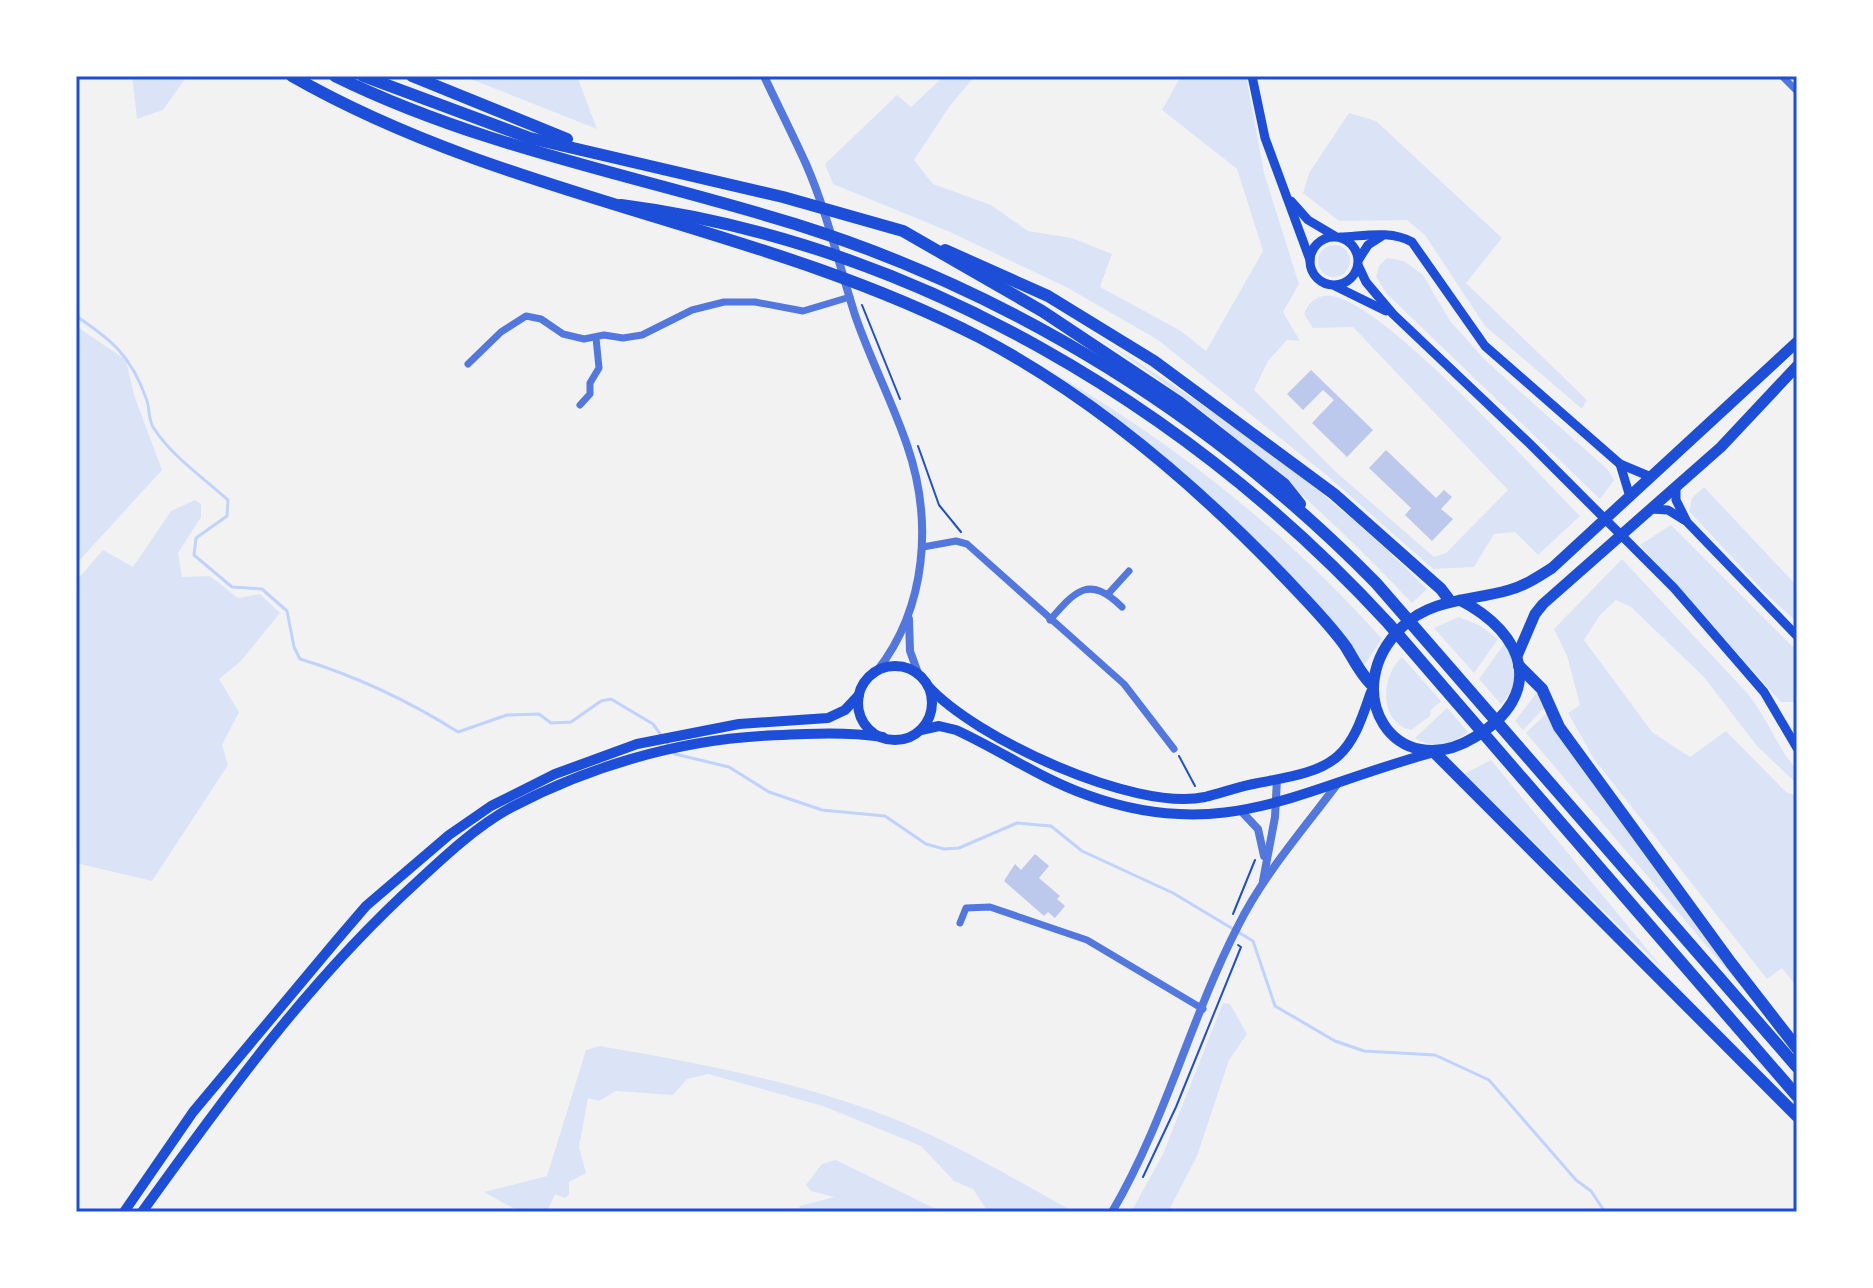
<svg xmlns="http://www.w3.org/2000/svg" width="1873" height="1288" font-family="Lora,serif">
<rect width="100%" height="100%" fill="#f2f2f2"/>
<g fill="#dbe4f7">
<path d="M132,76H187L163,110L137,119Z"/>
<path d="M463,76H577L597,129Z"/>
<path d="M944,76H975L949,107L914,160L933,184L991,205L1028,231L1072,238L1112,254L1100,287L1181,331L1206,351L1263,251L1237,169L1162,110L1181,76H1246L1264,173L1299,284L1283,312L1300,341L1287,340L1268,361L1254,390L1336,472L1434,557L1446,553L1508,490L1353,327L1313,328L1304,314C1308,302 1319,293 1332,296C1387,305 1534,470 1580,516L1538,555L1515,532L1494,534L1474,567L1433,569L1330,478L1158,340L1068,288L950,232L833,184L825,164L897,95L911,107Z"/>
<path d="M1349,113L1376,121L1502,238L1466,283L1587,400L1582,409L1485,326L1425,235L1407,220L1339,221L1303,193L1309,173Z"/>
<circle cx="1334" cy="261" r="16"/>
<path d="M1387,258L1404,261L1423,275L1450,321L1486,361L1607,469L1614,480L1600,499L1387,294L1376,277L1379,266Z"/>
<path d="M1054,311C1187,390 1318,478 1427,589L1412,603C1304,489 1189,391 1054,311Z"/>
<path d="M76,326L126,360L134,395L162,470L76,564Z"/>
<path d="M1018,353C1156,428 1277,522 1382,639L1362,668L1275,561Z"/>
<path d="M1704,487L1797,586V622L1766,594L1689,511L1692,498Z"/>
<path d="M195,500L201,504V517L178,553L182,577L210,576L238,598L260,594L280,613L240,662L219,679L239,712L222,745L228,765L152,881L76,863V581L103,550L133,567L171,511Z"/>
<path d="M1671,525L1797,651V702H1781L1640,545Z"/>
<path d="M1622,559L1748,694C1767,718 1777,747 1797,770L1795,782L1757,746L1704,677L1631,607L1616,600L1600,615L1584,640L1652,732L1690,757L1726,731L1786,792L1797,796V987L1782,968L1767,979L1594,759L1568,713L1580,705L1567,656L1554,629Z"/>
<path d="M1459,617L1479,625L1498,639L1474,673L1434,628Z"/>
<path d="M1504,644C1520,664 1519,686 1501,704L1479,679Z"/>
<path d="M1402,657L1441,701L1431,710L1430,716L1411,730C1378,721 1381,676 1402,657Z"/>
<path d="M1538,691L1544,708L1523,730L1515,721Z"/>
<path d="M1447,708L1468,732C1453,744 1432,750 1415,738Z"/>
<path d="M1548,712L1740,983L1739,984L1526,733Z"/>
<path d="M1491,760L1665,971L1464,774Z"/>
<path d="M1223,1003L1230,1004L1247,1034L1229,1060L1197,1156L1168,1212H1131L1163,1154Z"/>
<path d="M600,1046C697,1063 791,1080 884,1115C950,1140 1012,1178 1074,1212H988L973,1189L954,1181L921,1146L823,1106L708,1074L687,1079L673,1095L616,1091L599,1101L588,1098L579,1147L586,1173L569,1182V1194L565,1198L555,1194L547,1212H520L484,1192L547,1176L586,1050Z"/>
<path d="M836,1160L940,1211L942,1212H797L800,1206L834,1197L811,1191L806,1185L822,1164Z"/>
</g>
<g fill="none" stroke-linecap="round" stroke-linejoin="round">
<path stroke="#bfd3fe" stroke-width="3" d="M76,316C112,340 131,356 146,398C150,407 148,419 153,427C171,456 204,478 228,500L227,516L196,538L194,555L232,587L262,589L287,611L294,647L300,659C356,676 409,701 458,732L507,715L539,714L551,723L571,722L601,701L611,699L653,724L675,754L729,767L769,792L822,810L885,816L926,844L944,849L959,848L1017,823L1051,826L1082,851L1173,893L1253,941L1275,1006L1335,1041L1364,1051L1435,1055L1489,1080L1576,1180L1591,1191L1605,1212"/>
</g>
<g fill="#bdc9ec">
<path d="M1311,370L1373,430L1347,457L1312,423L1334,400L1323,390L1303,410L1287,394Z"/>
<path d="M1386,450L1436,498L1444,490L1452,497L1441,509L1453,519L1432,541L1405,515L1411,508L1369,468Z"/>
<path d="M1035,854L1049,866L1039,878L1060,896L1057,899L1065,906L1055,918L1048,912L1044,916L1004,881L1015,864L1021,870Z"/>
</g>
<g fill="none" stroke-linecap="round" stroke-linejoin="round">
<g stroke="#1d4ed8" stroke-width="2">
<path d="M862,305L900,399"/>
<path d="M918,446L939,505L961,532"/>
<path d="M1179,756L1195,786"/>
<path d="M1233,914L1255,860"/>
<path d="M1143,1177L1176,1107L1241,947L1238,945"/>
</g>
<g stroke="#5277de" stroke-width="7">
<path d="M1782,76L1797,91"/>
<path d="M468,364L501,332L526,316L541,319L563,334L584,339L604,335L623,338L642,335L692,310L724,302H755L803,311L850,297"/>
<path d="M580,405L590,394V383L599,368L596,338"/>
<path d="M923,547L956,541L967,544L1124,684L1174,749"/>
<path d="M1108,594L1129,571"/>
<path d="M1050,620C1076,590 1089,575 1122,607"/>
<path d="M960,923L966,908L990,907L1087,940L1203,1009"/>
</g>
<g stroke="#5277de" stroke-width="8">
<path d="M764,76C778,106 793,135 806,164C827,212 839,265 855,315C870,359 892,401 907,445C933,520 927,607 877,671"/>
<path d="M909,619L910,651L918,673"/>
<path d="M1241,811L1258,829L1264,856"/>
<path d="M1263,881L1275,817L1277,779"/>
<path d="M1112,1212C1165,1122 1190,1020 1237,928C1263,875 1303,830 1338,783"/>
</g>
<g stroke="#1d4ed8" stroke-width="9">
<path d="M1252,76L1265,138L1310,260"/>
<path d="M1291,201L1308,220L1335,236"/>
<circle cx="1334" cy="261" r="24"/>
<path d="M1340,237C1365,236 1390,230 1412,242L1485,346L1620,464L1651,477"/>
<path d="M1359,259L1368,245L1382,236"/>
<path d="M1358,265L1366,282L1393,314L1530,444L1674,588L1764,692L1797,748"/>
<path d="M1335,286L1386,311"/>
<path d="M1620,464L1630,497"/>
<path d="M1676,486V500L1687,522L1797,636"/>
<path d="M1651,509L1668,510L1684,520"/>
</g>
<g stroke="#1d4ed8" stroke-width="10">
<circle cx="895" cy="703" r="37"/>
<path d="M928,686C975,738 1134,812 1205,797C1222,793 1240,786 1258,783C1283,778 1318,774 1338,756C1356,740 1363,714 1371,692"/>
<path d="M921,730L939,726L956,730C1000,750 1041,779 1087,795C1225,845 1304,787 1431,753"/>
<path d="M124,1212L193,1112L336,941L366,906L449,835L491,806L555,774L637,744L739,724L828,718L845,710L859,695"/>
<path d="M142,1212C226,1095 310,979 417,882C446,855 477,826 512,807C588,767 676,741 761,736C802,734 842,731 883,737"/>
</g>
<g stroke="#1d4ed8" stroke-width="11">
<path d="M1460,600C1526,634 1546,694 1475,737C1395,786 1336,691 1402,627C1431,598 1472,601 1509,590C1524,586 1538,577 1552,568L1797,342"/>
<path d="M1517,656L1535,614L1543,604L1721,447L1797,366"/>
</g>
<g stroke="#1d4ed8" stroke-width="12">
<path d="M292,76C507,199 759,224 979,337C1101,401 1212,499 1305,599C1319,614 1334,630 1346,647C1354,660 1360,673 1371,684"/>
<path d="M335,76C481,148 640,176 795,224C1015,293 1214,418 1376,583L1797,1067"/>
<path d="M363,76L530,138L783,197L903,231L1042,311L1179,402L1284,484L1300,504"/>
<path d="M412,76L567,139"/>
<path d="M621,205C915,243 1190,408 1388,623L1797,1096"/>
<path d="M945,250L1048,296L1154,361L1334,494L1441,589L1450,601"/>
<path d="M1519,666L1542,689L1559,727L1731,963L1797,1048"/>
<path d="M1434,752L1797,1116"/>
</g>
</g>
<rect width="1873" height="1288" fill="none" stroke="#ffffff" stroke-width="156"/>
<rect x="78" y="78" width="1717" height="1132" fill="none" stroke="#1d4ed8" stroke-width="3"/>
</svg>
